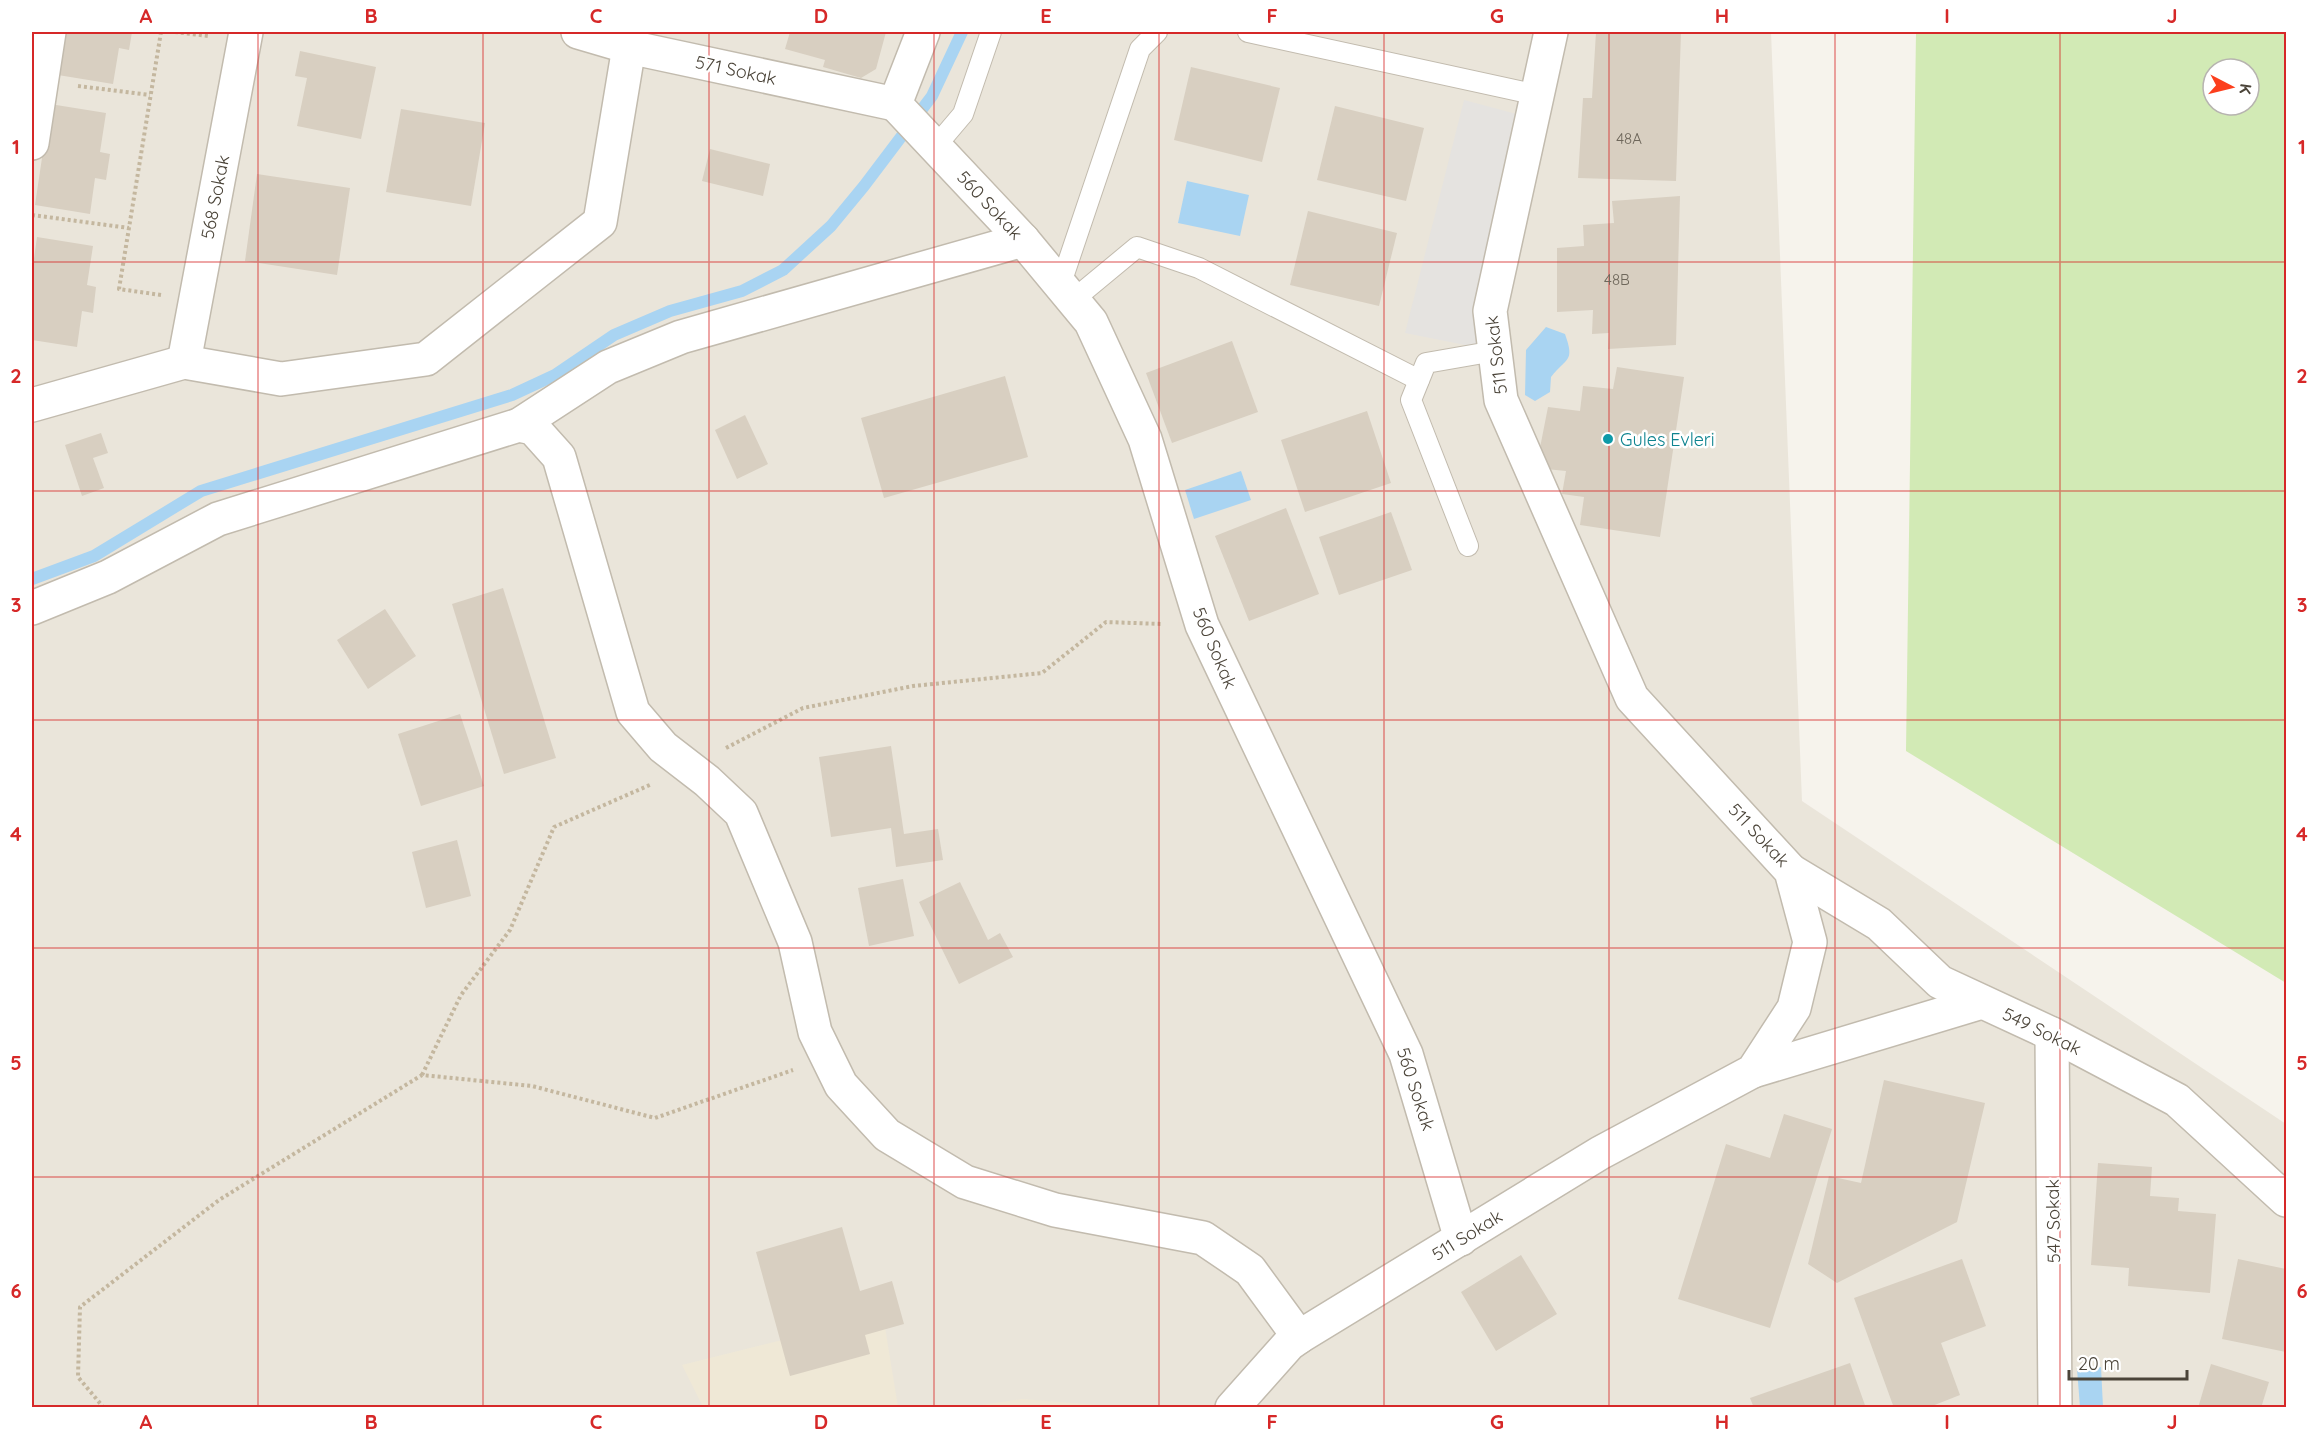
<svg xmlns="http://www.w3.org/2000/svg" width="2318" height="1439" font-family="Quicksand,sans-serif">
<rect width="100%" height="100%" fill="#f6f3ec"/>
<path fill="#eae5da" d="M32,32H1771L1802,801L2286,1124V1407H32Z"/>
<g fill="#efe8d6">
<path d="M883,1315L898,1407H703L682,1365Z"/>
<path d="M1022,1399L1122,1407H968Z"/>
</g>
<path fill="#d2eab5" fill-rule="evenodd" d="M1916,32H2286V983L1906,751ZM2213,69H2249V105H2213Z"/>
<path fill="#e5e3e0" d="M1464,100L1532,118L1495,351L1405,333Z"/>
<g fill="#a9d4f2">
<path d="M1187,181L1249,195L1240,236L1178,223Z"/>
<path d="M1546,327L1565,334C1575,362 1567,357 1551,377L1550,392L1535,401L1525,395L1526,350Z"/>
<path d="M1241,471L1251,500L1194,519L1185,490Z"/>
<path d="M2101,1367L2103,1407H2080L2077,1369Z"/>
</g>
<g fill="none" stroke-linecap="round" stroke-linejoin="round">
<path stroke="#a9d4f2" stroke-width="12" d="M32,579L94,556L201,491L512,395L555,375L614,335L670,311L742,291L783,270L831,226L864,186L932,96L962,32"/>
</g>
<g fill="#d8cfc1">
<path d="M65,32H132L129,50L119,48L113,84L58,75Z"/>
<path d="M790,32H886L876,69L861,78L823,67L825,60L785,49Z"/>
<path d="M1596,32H1681L1676,181L1578,178L1583,98H1592Z"/>
<path d="M300,51L376,67L361,139L297,126L307,78L295,76Z"/>
<path d="M1191,67L1280,88L1262,162L1174,140Z"/>
<path d="M50,104L106,113L100,152L110,154L106,180L95,178L90,214L35,205Z"/>
<path d="M1335,106L1424,128L1406,201L1317,180Z"/>
<path d="M401,109L485,123L471,206L386,192Z"/>
<path d="M710,149L770,164L763,196L702,181Z"/>
<path d="M257,174L350,188L337,275L245,261Z"/>
<path d="M1680,196L1676,345L1608,349L1609,333L1592,334L1593,310L1557,312V248L1584,246L1583,225L1614,223L1612,201Z"/>
<path d="M1308,211L1397,233L1379,306L1290,285Z"/>
<path d="M37,237L93,246L87,285L96,287L93,313L82,311L77,347L32,340V273Z"/>
<path d="M1232,341L1258,412L1172,443L1146,373Z"/>
<path d="M1617,367L1684,377L1660,537L1580,525L1584,497L1562,494L1566,471L1536,468L1548,407L1580,411L1583,386L1613,389Z"/>
<path d="M1005,376L1028,457L884,498L861,418Z"/>
<path d="M1367,411L1391,483L1305,512L1281,440Z"/>
<path d="M745,415L768,464L737,479L715,430Z"/>
<path d="M101,433L108,453L93,458L104,488L82,496L65,445Z"/>
<path d="M1286,508L1319,594L1249,621L1215,536Z"/>
<path d="M1391,512L1412,570L1339,595L1319,537Z"/>
<path d="M503,588L556,758L504,774L452,604Z"/>
<path d="M385,609L416,656L368,689L337,640Z"/>
<path d="M460,714L484,786L421,806L398,734Z"/>
<path d="M891,746L904,834L938,829L943,860L896,867L891,828L831,837L819,757Z"/>
<path d="M457,840L471,896L426,908L412,852Z"/>
<path d="M903,879L914,936L869,946L858,888Z"/>
<path d="M960,882L988,940L1000,933L1013,957L959,984L919,902Z"/>
<path d="M1884,1080L1985,1103L1957,1222L1837,1283L1808,1264L1829,1176L1861,1183Z"/>
<path d="M1784,1114L1832,1129L1770,1328L1678,1299L1726,1144L1770,1158Z"/>
<path d="M2098,1163L2152,1167L2150,1196L2179,1198L2178,1211L2216,1214L2210,1293L2128,1286L2129,1268L2091,1265Z"/>
<path d="M842,1227L860,1291L892,1281L904,1324L865,1335L870,1354L790,1376L756,1252Z"/>
<path d="M1521,1255L1557,1314L1496,1351L1461,1292Z"/>
<path d="M1962,1259L1986,1326L1941,1343L1960,1395L1927,1408H1894L1854,1298Z"/>
<path d="M2238,1259L2286,1269V1352L2222,1339Z"/>
<path d="M1850,1363L1866,1408H1754L1750,1398Z"/>
<path d="M2211,1364L2269,1382L2261,1408H2198Z"/>
</g>
<g fill="none" stroke-linecap="round" stroke-linejoin="round">
<g stroke="#c2bbae" stroke-width="22">
<g id="lane">
<path d="M1248,32L1537,95"/>
<path d="M935,147L963,114L991,32"/>
<path d="M1060,286L1140,49L1157,32"/>
<path d="M1073,300L1137,247L1199,268L1419,380"/>
<path d="M1468,546L1411,400L1426,363L1495,351"/>
</g>
</g>
<g stroke="#c2bbae" stroke-width="36">
<g id="street">
<path d="M578,32L629,47L895,104"/>
<path d="M895,104L1023,240L1091,322L1145,439L1202,625L1406,1054L1461,1239"/>
<path d="M895,104L923,32"/>
<path d="M32,143L49,32"/>
<path d="M184,362L246,32"/>
<path d="M32,405L184,362L281,379L426,359L600,222L629,47"/>
<path d="M519,425L533,428L559,457L633,712L663,747L707,781L741,813L795,942L815,1032L841,1085L887,1135L965,1182L1055,1210L1203,1238L1250,1270L1299,1337"/>
<path d="M32,608L108,577L218,519L519,425L608,367L681,337L1023,240"/>
<path d="M1791,871L1879,924L1940,982L2052,1034L2177,1100L2286,1200"/>
<path d="M2052,1034L2055,1408"/>
<path d="M1753,1071L1982,1002"/>
<path d="M1232,1408L1289,1344L1299,1337L1600,1153L1753,1071L1794,1008L1810,942L1791,871L1632,698L1501,400L1490,311L1551,32"/>
</g>
</g>
<g stroke="#c4b79f" stroke-width="4" stroke-dasharray="3 3" stroke-linecap="butt">
<path d="M175,32L208,36"/>
<path d="M78,86L150,95"/>
<path d="M32,215L129,228"/>
<path d="M161,295L119,289L161,32"/>
<path d="M726,748L803,708L913,686L1042,673L1106,622L1162,624"/>
<path d="M422,1075L461,995L510,930L554,827L652,784"/>
<path d="M104,1408L78,1377L80,1307L219,1200L422,1075L532,1086L655,1118L793,1070"/>
</g>
<use href="#lane" stroke="#fff" stroke-width="20"/>
<use href="#street" stroke="#fff" stroke-width="33"/>
</g>
<path fill="none" stroke="#d62828" stroke-width="1.5" stroke-opacity="0.55" d="M258,32V1408M483,32V1408M709,32V1408M934,32V1408M1159,32V1408M1384,32V1408M1609,32V1408M1835,32V1408M2060,32V1408M32,262H2286M32,491H2286M32,720H2286M32,948H2286M32,1177H2286"/>
<circle fill="#0f9aa8" stroke="#fff" stroke-width="2" cx="1608" cy="439" r="6"/>
<g text-anchor="middle" dominant-baseline="central" stroke-width="5" stroke-linejoin="round" paint-order="stroke">
<g font-size="15" fill="#6e675b">
<text x="1629" y="138">48A</text>
<text x="1617" y="279">48B</text>
</g>
<g font-size="18" fill="#4b4439" stroke="#fff">
<text transform="translate(736 70) rotate(12)">571 Sokak</text>
<text transform="translate(215 197) rotate(-79)">568 Sokak</text>
<text transform="translate(990 205) rotate(47)">560 Sokak</text>
<text transform="translate(1496 355) rotate(-97)">511 Sokak</text>
<text transform="translate(1215 648) rotate(67)">560 Sokak</text>
<text transform="translate(1759 835) rotate(47)">511 Sokak</text>
<text transform="translate(2042 1031) rotate(26)">549 Sokak</text>
<text transform="translate(1416 1089) rotate(72)">560 Sokak</text>
<text transform="translate(2053 1221) rotate(-91)">547 Sokak</text>
<text transform="translate(1467 1235) rotate(-32)">511 Sokak</text>
</g>
<g font-size="18" fill="#0d838f" stroke="#fff" text-anchor="start">
<text x="1620" y="439">Gules Evleri</text>
</g>
</g>
<rect width="2318" height="1439" fill="none" stroke="#ffffff" stroke-width="66"/>
<g transform="translate(2231 87) rotate(97)"><circle r="28" fill="#ffffff" stroke="#b7b4b0" stroke-width="1.5"/>
<path d="M0-4.5L10 22L0 15L-10 22Z" fill="#fc3f1d"/>
<text y="-9" font-size="16" font-weight="bold" text-anchor="middle" fill="#4b4439">K</text>
</g>
<path d="M2069 1370v9h118v-9" fill="none" stroke="#4b4439" stroke-width="3"/>
<text x="2078" y="1370" font-size="18" fill="#4b4439" stroke="#ffffff" stroke-width="4.5" paint-order="stroke">20 m</text>
<rect x="33" y="33" width="2252" height="1373" fill="none" stroke="#d62828" stroke-width="2"/>
<g font-size="20" text-anchor="middle" font-weight="bold" fill="#d62828">
<text x="146" y="23">A</text>
<text x="371" y="23">B</text>
<text x="596" y="23">C</text>
<text x="821" y="23">D</text>
<text x="1046" y="23">E</text>
<text x="1272" y="23">F</text>
<text x="1497" y="23">G</text>
<text x="1722" y="23">H</text>
<text x="1947" y="23">I</text>
<text x="2172" y="23">J</text>
<text x="16" y="154">1</text>
<text x="2302" y="154">1</text>
<text x="16" y="383">2</text>
<text x="2302" y="383">2</text>
<text x="16" y="612">3</text>
<text x="2302" y="612">3</text>
<text x="16" y="841">4</text>
<text x="2302" y="841">4</text>
<text x="16" y="1070">5</text>
<text x="2302" y="1070">5</text>
<text x="16" y="1298">6</text>
<text x="2302" y="1298">6</text>
<text x="146" y="1429">A</text>
<text x="371" y="1429">B</text>
<text x="596" y="1429">C</text>
<text x="821" y="1429">D</text>
<text x="1046" y="1429">E</text>
<text x="1272" y="1429">F</text>
<text x="1497" y="1429">G</text>
<text x="1722" y="1429">H</text>
<text x="1947" y="1429">I</text>
<text x="2172" y="1429">J</text>
</g>
</svg>
